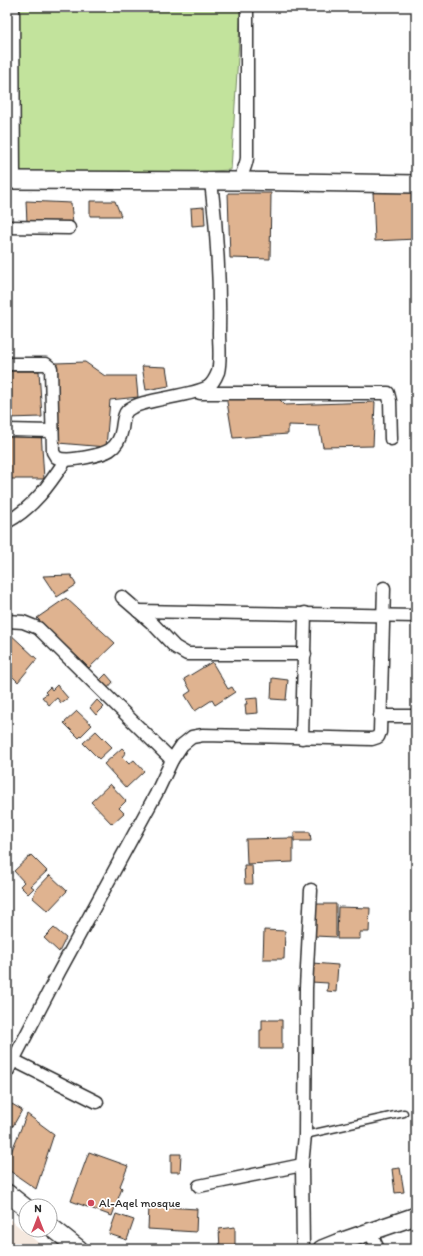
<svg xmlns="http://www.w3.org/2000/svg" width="423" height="1256" font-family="Itim,sans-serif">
<rect width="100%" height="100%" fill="#fff"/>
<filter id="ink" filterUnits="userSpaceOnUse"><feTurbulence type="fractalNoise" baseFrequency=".025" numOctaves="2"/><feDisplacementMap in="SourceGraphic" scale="8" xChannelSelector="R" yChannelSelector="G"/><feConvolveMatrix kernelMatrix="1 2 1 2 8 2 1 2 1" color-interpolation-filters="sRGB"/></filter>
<g filter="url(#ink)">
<path fill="#f5e8de" d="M7,1217L46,1249H7Z"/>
<path fill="#c2e39c" stroke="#768764" d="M13,7H241L231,170L14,180Z"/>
<g fill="#dfb390" stroke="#2b2b2b">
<path d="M416,190V239L375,241L373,191Z"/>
<path d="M228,193H271L270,259L230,258Z"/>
<path d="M26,201L71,203L73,224L27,223Z"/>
<path d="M90,201H115L121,216H90Z"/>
<path d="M204,207L205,225L192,226L191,208Z"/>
<path d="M85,362L105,376H136L138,397L110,400L106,447L58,443L56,363Z"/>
<path d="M142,366L166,367L169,386L146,390Z"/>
<path d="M7,371H39L42,417L7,418Z"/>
<path d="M274,394L285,405L375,402L373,446L323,447L319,426L288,425V434L233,438L226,396Z"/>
<path d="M7,430L41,431L44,479H7Z"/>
<path d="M71,575L76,585L57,597L43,576Z"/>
<path d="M66,598L115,643L89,668L37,618Z"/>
<path d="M7,631L37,659L18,682L7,671Z"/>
<path d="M212,662L228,689L232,687L235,692L215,705L212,700L195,711L185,695L191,691L184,679Z"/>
<path d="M106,674L113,682L107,689L99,681Z"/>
<path d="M272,678L288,680L286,700L271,699Z"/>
<path d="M57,685L68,698L61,703L57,698L49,705L42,697L47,694L45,692L50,687L52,690Z"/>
<path d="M257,698L258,713L246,714L245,704H247L246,699Z"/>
<path d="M97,700L104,707L96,715L90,708Z"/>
<path d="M77,711L92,725L79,738L64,723Z"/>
<path d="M96,731L112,747L99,759L83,743Z"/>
<path d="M122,748L126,752L122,757L129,764L134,760L144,771L126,788L104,764Z"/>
<path d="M110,784L126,801L119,808L124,813L112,824L91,802Z"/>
<path d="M294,832H310L311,841H294Z"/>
<path d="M293,838V862L247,864L246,839Z"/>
<path d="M31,855L47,871L31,886L34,888L28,894L20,886L24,882L14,871Z"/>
<path d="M244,865H252L253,884H245Z"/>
<path d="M50,875L67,891L48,911L33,898L35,891Z"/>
<path d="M315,904H336V937L315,936Z"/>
<path d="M338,907L370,908L369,932H360V939H337Z"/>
<path d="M54,928L66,938L59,952L44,938Z"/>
<path d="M264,930L285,931L284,959H263Z"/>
<path d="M312,963L338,965L336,992L327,991L328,983L311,982Z"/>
<path d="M262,1020H282V1049H260V1030H262Z"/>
<path d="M12,1104L22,1110L13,1126L7,1123V1112Z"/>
<path d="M27,1114L54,1134L36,1189L7,1169V1162Z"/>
<path d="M89,1152L128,1166L120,1186L122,1188L112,1216L71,1201Z"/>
<path d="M171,1154H181L180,1172H171Z"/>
<path d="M400,1168L404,1192L395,1193L392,1169Z"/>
<path d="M149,1206L197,1209L196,1232L148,1229Z"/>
<path d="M116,1214L134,1220L127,1240L109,1234Z"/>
<path d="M235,1227V1249H220L219,1229Z"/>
</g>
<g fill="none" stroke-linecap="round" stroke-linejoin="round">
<g stroke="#2b2b2b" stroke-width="9">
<path id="service" d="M305,1135L404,1113"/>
</g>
<g stroke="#2b2b2b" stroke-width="15">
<g id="minor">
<path d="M13,7L14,180"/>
<path d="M241,181C241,173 246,167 247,158V7"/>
<path d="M7,227L69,228"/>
<path d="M7,364H46L51,368L53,452L56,457C64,462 73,459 82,458C102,454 118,453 122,429C123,423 123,415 127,411C137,399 191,397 208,387C212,384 216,377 218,372C221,360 219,345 219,333C220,282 217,231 211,181"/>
<path d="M200,393H388L390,401L391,439"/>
<path d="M7,430L52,431"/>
<path d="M7,522C33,508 49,485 65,461"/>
<path d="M122,597L152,623L175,647L187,654H305"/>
<path d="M138,611L416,616"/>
<path d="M7,621L23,622L38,628L172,760"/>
<path d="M380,716H416"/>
<path d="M302,738L305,613"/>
<path d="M13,1060L97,1102"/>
<path d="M7,1072L59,972L156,794L172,760L182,745L192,737L203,735L372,739L378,737L380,732L384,588"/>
<path d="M199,1186L302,1165"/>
<path d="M370,1232L378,1249"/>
<path d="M303,1249L302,1165L305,1135L306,988L311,890"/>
</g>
</g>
<g stroke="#2b2b2b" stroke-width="20">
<g id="secondary">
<path d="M7,180L241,181L416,184"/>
<path d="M7,1193L26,1208"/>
<path d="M50,1226L79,1249"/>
<path d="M322,1249L337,1243L416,1216"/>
</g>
</g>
<use href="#service" stroke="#fff" stroke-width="6"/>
<use href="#minor" stroke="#fff" stroke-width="12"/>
<use href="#secondary" stroke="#fff" stroke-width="17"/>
</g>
</g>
<circle fill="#d1495b" stroke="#fff" stroke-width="1.5" cx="91" cy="1203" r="4"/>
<g text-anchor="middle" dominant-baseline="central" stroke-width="3.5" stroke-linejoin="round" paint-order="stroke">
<g font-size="12" fill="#2b2b2b" stroke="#fff" text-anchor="start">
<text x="99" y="1203">Al-Aqel mosque</text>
</g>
</g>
<rect width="423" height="1256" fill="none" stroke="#fff" stroke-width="24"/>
<rect x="12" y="12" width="399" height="1232" fill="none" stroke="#2b2b2b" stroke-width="1.5" filter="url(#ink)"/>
<g transform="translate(38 1218)"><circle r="19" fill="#ffffff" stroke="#aaaaaa"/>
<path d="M0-3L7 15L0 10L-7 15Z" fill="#d1495b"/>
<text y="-6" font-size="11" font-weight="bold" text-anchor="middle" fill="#2b2b2b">N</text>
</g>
</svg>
